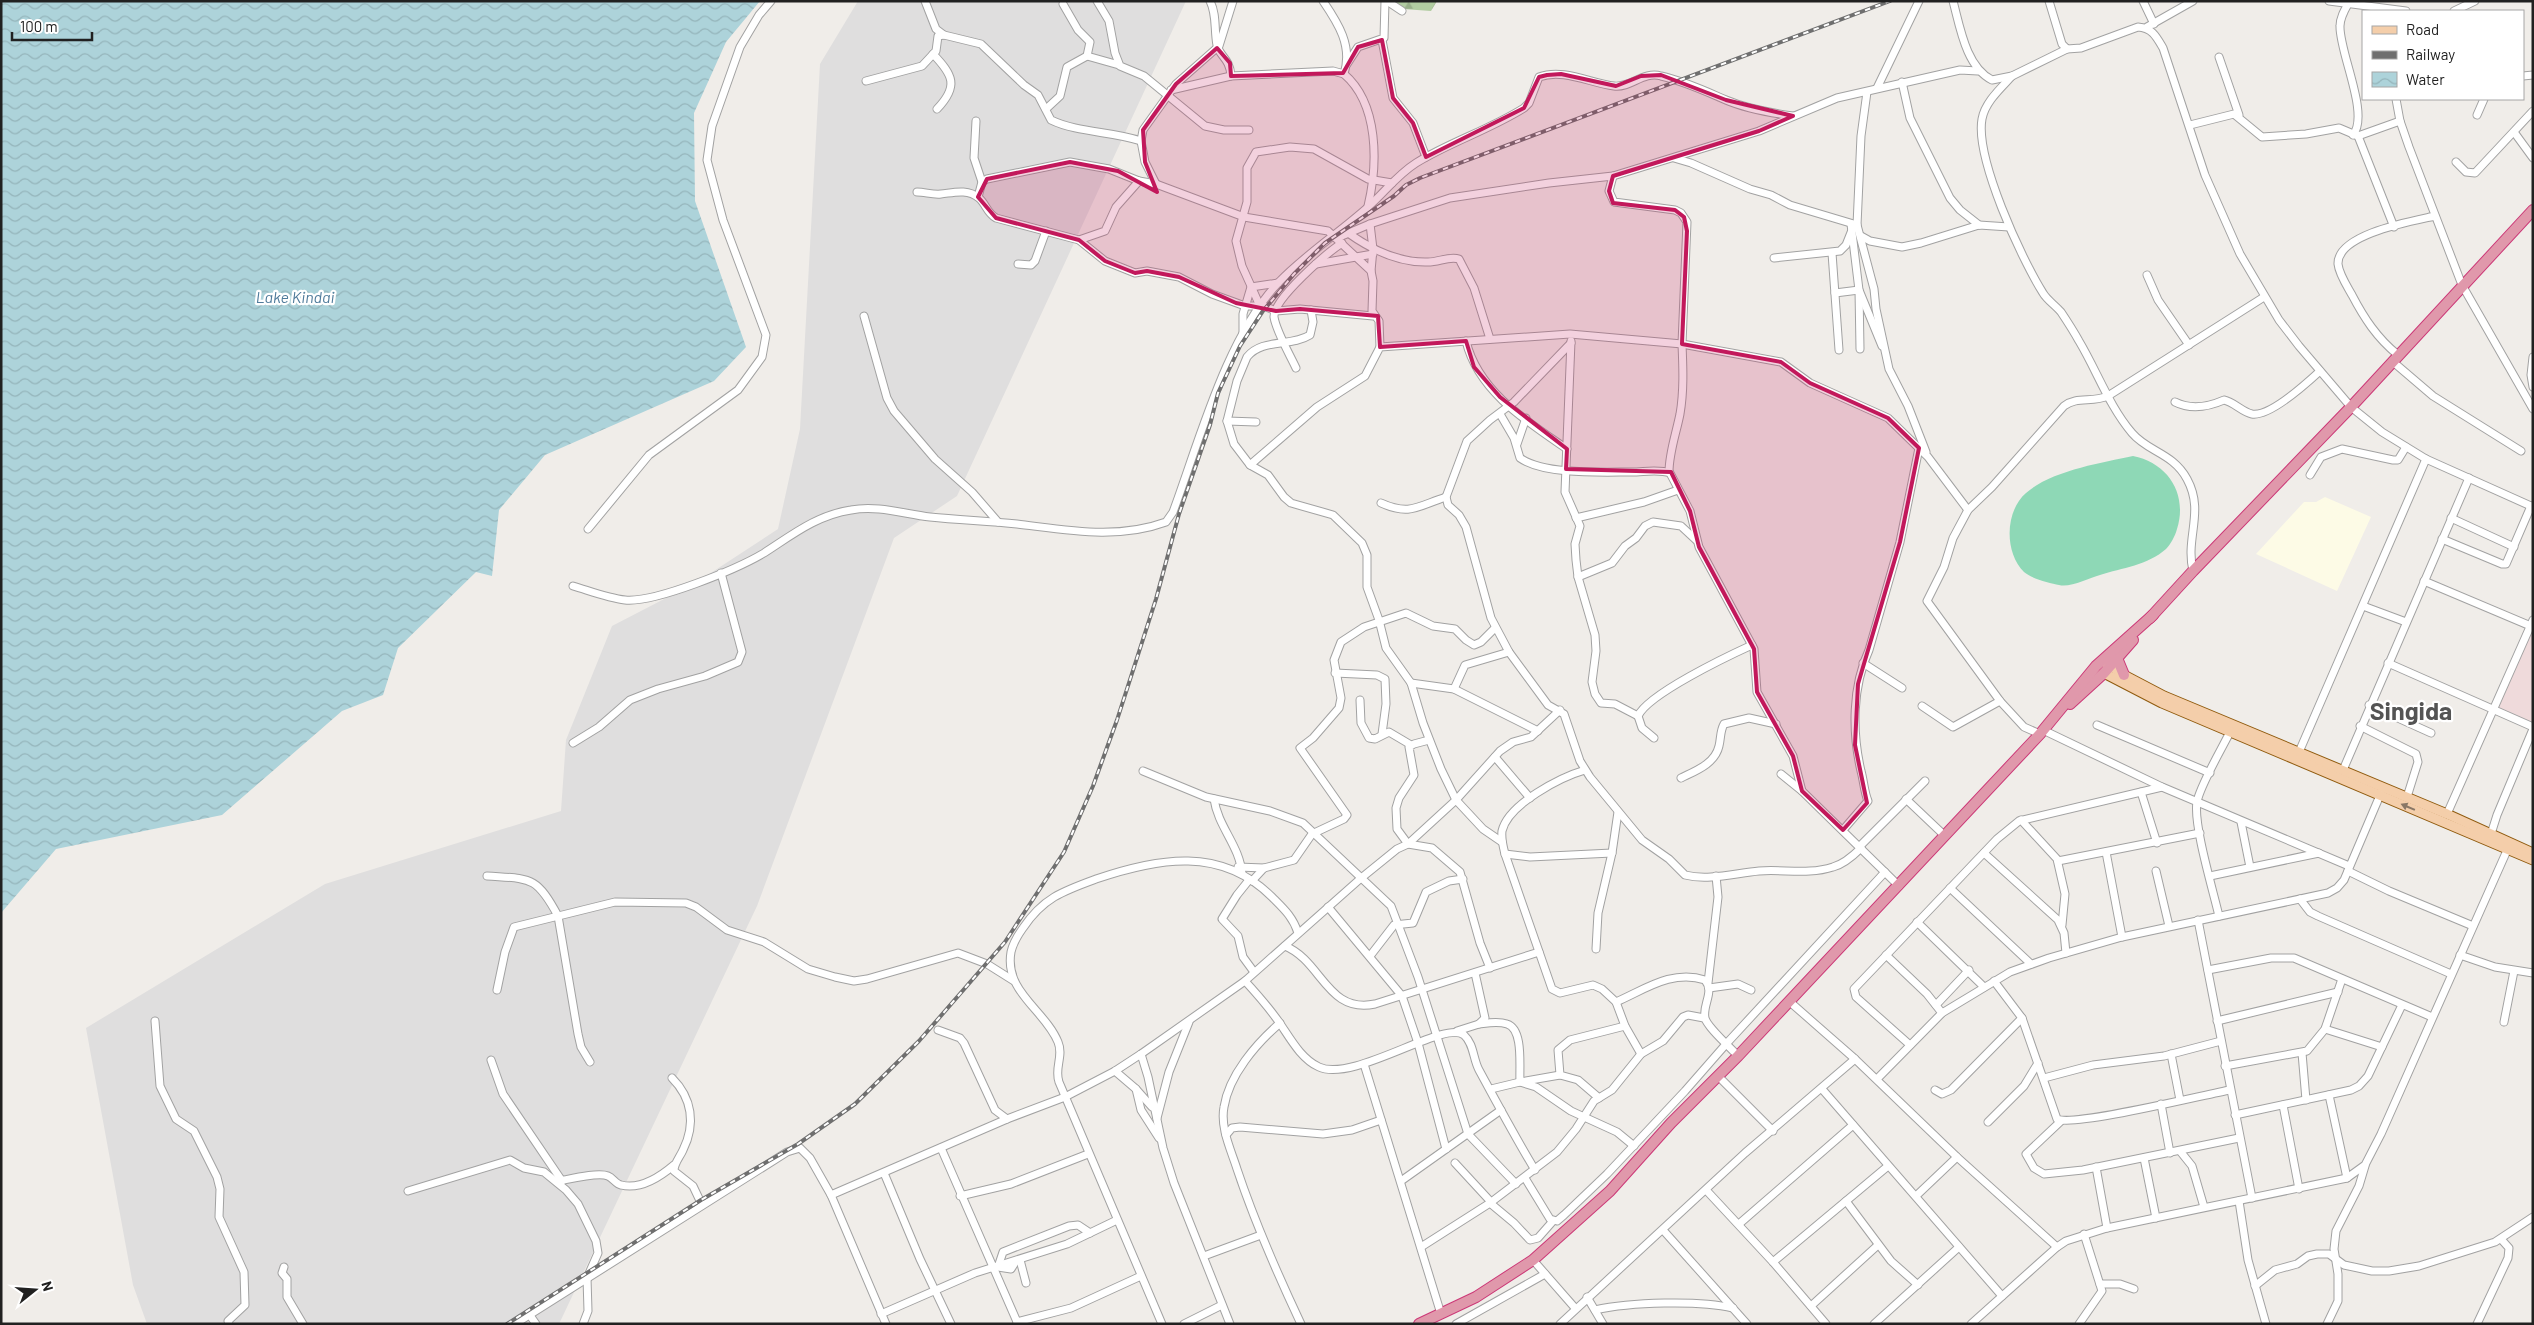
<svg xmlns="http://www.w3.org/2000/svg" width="2534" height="1325" font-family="Barlow,sans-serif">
<defs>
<pattern id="forest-firs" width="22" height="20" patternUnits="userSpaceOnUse" patternTransform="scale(1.25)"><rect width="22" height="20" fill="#b1cca1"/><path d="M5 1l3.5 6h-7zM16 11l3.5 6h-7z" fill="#98af8a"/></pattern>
<pattern id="water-waves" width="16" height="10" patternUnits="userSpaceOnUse" patternTransform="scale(1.25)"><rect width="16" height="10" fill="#add3da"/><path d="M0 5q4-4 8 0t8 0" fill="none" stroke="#95b5bb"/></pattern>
</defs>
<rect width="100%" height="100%" fill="#f0ede9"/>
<path fill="#dfdede" d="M858,1H1186L957,496L894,538L757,906L559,1324H147L133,1285L86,1028L325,884L561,811L566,740L612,626L697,582L778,529L800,429L820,64Z"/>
<path fill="#efdadb" d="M2528,631L2533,633V722L2496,710Z"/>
<path fill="#fdfbe6" d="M2325,497L2371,517L2337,591L2256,554L2304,502H2316Z"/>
<path fill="url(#forest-firs)" d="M1395,1H1437L1431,11L1403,9Z"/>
<path fill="#8ed8b6" d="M2133,456C2168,463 2188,494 2177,529C2175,536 2171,544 2166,549C2148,565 2122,568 2100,575C2089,578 2070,588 2059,585C2050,583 2032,579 2024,572C2004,552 2005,511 2026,493C2051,471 2100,463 2133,456Z"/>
<path fill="url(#water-waves)" d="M1,1H760L726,42L694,113L695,201L746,347L714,381L545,455L499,510L492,576L476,572L398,648L383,695L342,711L222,815L56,849L1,913Z"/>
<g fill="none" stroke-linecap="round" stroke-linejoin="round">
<g stroke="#a2a2a2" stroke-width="9">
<g id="minor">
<path d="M925,1L936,29L944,35L981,44L1024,85L1038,95L1051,120C1078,133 1112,131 1141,141"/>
<path d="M1097,1L1109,21L1115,53L1120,66L1144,76L1205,126L1224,130H1249"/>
<path d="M1210,1C1217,15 1214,30 1217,45C1219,56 1230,58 1231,76"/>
<path d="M1323,1C1338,23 1353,46 1344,74C1379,104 1378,164 1368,206"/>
<path d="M1387,1L1402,11"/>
<path d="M1953,1C1960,27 1966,67 1992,80L2012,76L2067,49"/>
<path d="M2049,1L2062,44L2067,49L2081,48L2138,27C2152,28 2156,36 2163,48L2205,175L2240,254L2279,320L2299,346L2351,407L2382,432L2426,459L2533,507"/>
<path d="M2143,1L2154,24"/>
<path d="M2329,1L2406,11"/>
<path d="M1063,4L1078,30L1090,42L1087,56L1119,65"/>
<path d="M2348,4C2344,11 2340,18 2340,26C2339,52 2370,114 2353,135"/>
<path d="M2454,11L2475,1"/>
<path d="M2147,27L2193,1"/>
<path d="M1382,40L1393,98L1413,123L1426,157"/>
<path d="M933,54C953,75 959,86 937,109"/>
<path d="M2219,57L2239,115"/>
<path d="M1347,64L1358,47L1384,38L1385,1"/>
<path d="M2012,76C2001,88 1985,102 1982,119C1975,158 2021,258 2043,293C2047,300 2055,305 2061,312C2067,321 2074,332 2079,341C2097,371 2109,406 2132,433C2148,452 2173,453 2187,479C2205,512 2185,537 2193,571"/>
<path d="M2523,76L2533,75"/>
<path d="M866,81L922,66L936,51L938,36L944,35"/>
<path d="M1902,82L1910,118L1950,198L1960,210L1979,225"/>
<path d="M1877,88L1919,1"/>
<path d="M1171,90L1231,76L1333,71L1344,74"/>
<path d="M1867,92L1861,136L1857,225L1874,289L1876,309L1889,369L1908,406L1926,452"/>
<path d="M2396,99L2400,121L2409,147L2462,285L2533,409"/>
<path d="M1046,109L1060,96L1067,67L1087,56"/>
<path d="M2477,115L2484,99"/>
<path d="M976,121L974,158L982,182"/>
<path d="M2190,125L2234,114L2262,137L2306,134L2339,128L2358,136L2400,121"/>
<path d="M2514,132L2533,158"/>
<path d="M2358,136L2394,227"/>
<path d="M1674,158L1691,163L1750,189L1771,195L1790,205L1857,225"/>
<path d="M2456,162L2466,172L2475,173L2533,111"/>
<path d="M1613,176L1609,191L1614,202L1675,210L1681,213L1687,222L1682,344L1781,362L1810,383L1888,418L1928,457L1968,510"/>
<path d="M1156,184L1145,162L1141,141L1143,130L1176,84L1219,46L1233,1"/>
<path d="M917,192C925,192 933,195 941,194C952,193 967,188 979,198C986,204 987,213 996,218L1079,240L1105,261L1135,273L1147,271L1179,277L1212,294L1245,306H1264L1276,311L1300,309L1373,316"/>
<path d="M978,197L982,182L987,179L1070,162L1109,169L1139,181L1156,184L1244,217L1328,231L1371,271L1373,281L1372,311L1379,321L1380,347"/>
<path d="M1370,224L1373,249L1371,271"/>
<path d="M1851,224L1859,290L1860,349"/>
<path d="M1348,233C1372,250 1399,263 1428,262C1439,262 1449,256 1459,259L1474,288L1490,339"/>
<path d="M1861,236L1870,241L1902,247L1921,243L1979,225L2009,227"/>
<path d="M1337,238L1370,224L1450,198L1549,183L1613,176L1759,131L1837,98L1960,70L1978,71"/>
<path d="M1079,240L1105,231L1116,207L1139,181"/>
<path d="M1832,253L1839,350"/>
<path d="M1774,258L1840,251L1846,245L1852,230"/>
<path d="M1018,264L1031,265L1035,261L1046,231"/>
<path d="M1316,264L1373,254"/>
<path d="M2147,275L2158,300L2189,345"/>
<path d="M1835,293L1859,290L1882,346"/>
<path d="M1260,306L1242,266L1236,241L1247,202V168L1256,152L1290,147L1314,149L1368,179L1392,183"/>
<path d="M1311,310L1313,322L1310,335C1291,347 1262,338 1247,357L1237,381L1227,421L1234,444L1250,465L1268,475L1284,497L1291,503L1333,515L1362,543L1367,555V587L1379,620L1386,648L1411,683L1423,723L1441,769L1456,800L1483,829L1502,842"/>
<path d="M864,316L887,398L894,411L935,459L972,492L998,522"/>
<path d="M1243,336V314L1251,287L1278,283"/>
<path d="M1466,341C1478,391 1526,421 1567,449"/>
<path d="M1571,341L1565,492L1580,526L1575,544L1576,560L1578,577L1595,635L1596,651L1592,682L1595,694L1601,703L1615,704L1638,716"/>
<path d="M1571,343L1514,402L1490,420L1467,441L1446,497L1448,505L1459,515L1466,527L1491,618L1509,652L1548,705L1564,714L1580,761L1590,777L1642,840L1669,859L1685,875C1708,881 1736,873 1759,871C1783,869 1809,875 1833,867C1844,864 1853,856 1861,848"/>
<path d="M2398,355C2377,338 2364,318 2352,295C2347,286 2339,274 2338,264C2337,234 2413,221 2435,216"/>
<path d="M2533,357L2531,375L2533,387"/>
<path d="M2392,361L2433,396L2521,451"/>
<path d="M1296,368C1290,355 1276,331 1274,317C1273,299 1327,253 1342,243"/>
<path d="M2175,402C2191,410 2208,407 2224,400C2234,402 2242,412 2252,414C2270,417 2307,383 2320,371"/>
<path d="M1500,414L1514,438L1520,458C1544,475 1602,472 1632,472C1644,472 1659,469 1670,473L1690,511L1699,547L1754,649L1757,692L1793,756L1802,791L1899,886"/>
<path d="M1227,421L1256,422"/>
<path d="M1517,444L1526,418"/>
<path d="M1250,465L1317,407L1365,376L1380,347L1570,334L1682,344C1683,367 1684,391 1680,414C1676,434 1669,453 1669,472"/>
<path d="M2310,475L2321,457L2342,449L2393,460H2398L2406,447"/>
<path d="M1381,503C1410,516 1418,506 1446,497"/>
<path d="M1576,518L1644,502L1678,490"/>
<path d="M2451,518L2514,547"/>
<path d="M588,529L649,455L738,390L762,357L766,335L723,220L707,160L712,126L740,47L759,15L771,1"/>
<path d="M2442,539L2502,564H2506L2531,506"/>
<path d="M1578,577L1612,563L1625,546L1636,538L1645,526L1653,522L1681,526L1696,540"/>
<path d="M2424,581L2533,627"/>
<path d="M573,586C590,591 608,598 625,600C655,603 737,569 764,553C792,535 817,515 851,510C878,505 904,514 930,517C959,520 988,521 1017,524C1067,530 1117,540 1166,522L1173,512C1199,442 1227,336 1279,282C1306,254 1339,233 1368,207C1385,192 1397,175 1416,163C1450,142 1489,130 1524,108L1529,103L1539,77C1563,68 1590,83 1614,86C1631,88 1643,71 1661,76C1684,81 1705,91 1726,100C1747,109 1771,113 1793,116"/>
<path d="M2363,606L2406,622"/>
<path d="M1863,663L1902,688"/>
<path d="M2388,663L2533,727"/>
<path d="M1335,673L1377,675L1385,679L1386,704L1382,734"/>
<path d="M1411,683L1454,689L1538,731"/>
<path d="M1454,689L1465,665L1509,652"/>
<path d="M1360,700L1361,723L1369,738L1375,739L1389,732L1411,745"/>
<path d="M2369,705L2431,733"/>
<path d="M1922,706L1953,727L2000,701"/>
<path d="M2097,725L2210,773"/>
<path d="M2360,726L2416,754L2418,762L2407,797"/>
<path d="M2043,730L2162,787L2349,866"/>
<path d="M2040,734L2024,727L2000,701L1927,601L1944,567L1953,538L1968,510L1992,487L2064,406C2077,396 2092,403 2108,396L2264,297"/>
<path d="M1654,738L1642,728L1638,716C1648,694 1728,656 1752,645"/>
<path d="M1429,740L1414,744L1409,747L1414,775L1399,798L1396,808L1397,829L1408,844L1432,848L1460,872L1480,943L1490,968"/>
<path d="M573,743L599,727L630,700L658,689L705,676L738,662L742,652L721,573"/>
<path d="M2299,752L2426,459"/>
<path d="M1495,757L1530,798"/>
<path d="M1585,770C1561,777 1508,804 1502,831C1501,839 1503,846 1505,854L1552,989L1560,993L1593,985L1602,989L1616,1002C1644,990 1672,969 1705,980C1715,992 1702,1005 1705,1018C1707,1027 1731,1048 1738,1056"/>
<path d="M2343,770L2469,478"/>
<path d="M1143,771L1206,797L1270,811L1303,823L1391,906L1418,977L1468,1134L1516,1184"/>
<path d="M1781,774L1802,791"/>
<path d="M1681,778C1695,771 1715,764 1719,746C1721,738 1720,731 1724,724L1749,718L1776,724"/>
<path d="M2141,792L2157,843"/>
<path d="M1214,799C1218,827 1240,846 1242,874"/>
<path d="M1906,799L1945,836"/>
<path d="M2447,814L2533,620"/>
<path d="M2021,820L2057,859L2065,894L2062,925"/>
<path d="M2241,822L2250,867"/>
<path d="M1843,830L1868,801C1864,791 1864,782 1861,771C1852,732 1852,687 1869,650L1900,542L1919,448"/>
<path d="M2491,834L2497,815L2533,729"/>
<path d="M1860,846L1925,781"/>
<path d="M2106,852L2122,937"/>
<path d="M1984,853L2058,920L2064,933L2066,953"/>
<path d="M1505,854L1530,857L1612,853"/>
<path d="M2058,861L2200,833"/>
<path d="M1238,867L1264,868"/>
<path d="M2156,871L2169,926"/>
<path d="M2348,871L2389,891L2473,926"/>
<path d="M487,876C530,879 536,875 558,916L578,1034L581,1047L590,1062"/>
<path d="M2210,876L2319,853"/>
<path d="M1249,880L1237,895L1222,919L1238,936L1243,957L1254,972"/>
<path d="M1252,881L1264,868L1294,860L1312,834L1344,819L1347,815L1300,748L1313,738L1339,708L1341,698L1334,660L1341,642L1364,627L1406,613L1433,626L1455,629L1466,640L1474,645L1481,642L1495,628"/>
<path d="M1950,888L2031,964"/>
<path d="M2300,899L2310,912L2318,916L2451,974"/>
<path d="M1328,907L1402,996L1418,1043L1446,1149"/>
<path d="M2219,916C2213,890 2193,824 2197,802C2200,785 2224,745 2232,728"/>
<path d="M2198,920L2252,1198"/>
<path d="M1917,922L1984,987"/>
<path d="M1285,946C1322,961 1327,1014 1375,1004L1539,952"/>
<path d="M1596,949L1598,913L1612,853L1618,812"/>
<path d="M1886,955L1927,994L1942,1013"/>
<path d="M2460,955L2495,967L2533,973"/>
<path d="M1370,956L1394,925L1413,923L1426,892L1449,881L1463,879"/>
<path d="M2208,970L2271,958H2294L2432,1017"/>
<path d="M1245,981C1257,994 1269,1008 1279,1022C1290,1038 1301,1059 1319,1067C1354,1083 1445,1019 1464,1035C1474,1044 1473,1059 1479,1070C1497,1103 1515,1137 1535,1170"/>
<path d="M1994,981L2022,1018L2057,1119C2074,1127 2203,1095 2230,1090"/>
<path d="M1708,983L1718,897L1716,876"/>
<path d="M1709,988L1738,984L1751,990"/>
<path d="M497,990L505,952L514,927L615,902L686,903L696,907L727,930L764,942L808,969L835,977L854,981L867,979L958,953L987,964L1014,981"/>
<path d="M1616,1002L1625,1026L1641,1054"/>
<path d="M1790,1002L1855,1059L1957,1157L2057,1247"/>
<path d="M1936,1005L1969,970"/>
<path d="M155,1021L160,1086L176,1119L194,1131L217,1177L220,1189L219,1217L244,1272L245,1305L228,1321L229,1324"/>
<path d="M2217,1021L2338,992"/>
<path d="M2504,1022L2514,971"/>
<path d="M1280,1023C1256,1044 1229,1075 1224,1107C1220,1128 1231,1150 1237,1169C1255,1223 1277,1273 1301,1324"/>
<path d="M1479,1024C1488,1023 1498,1021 1507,1024C1524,1029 1519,1068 1520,1082L1560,1075"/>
<path d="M2325,1029L2382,1047"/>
<path d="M938,1030L960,1038L964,1043L995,1110L1007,1119"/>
<path d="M1457,1031L1479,1024L1485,1018L1475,973"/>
<path d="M1910,1045L1856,997L1854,989L1997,839L2019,821L2162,787"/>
<path d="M2302,1053L2306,1100"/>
<path d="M1141,1054L1148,1077L1163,1148L1174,1183L1230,1324"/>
<path d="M2171,1054L2180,1100"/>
<path d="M491,1060L503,1094L562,1181"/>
<path d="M1364,1064L1441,1314"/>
<path d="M2225,1066L2307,1051L2325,1029L2342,979"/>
<path d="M1115,1071L1136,1089L1141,1110L1159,1138"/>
<path d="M1718,1076L1773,1131"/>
<path d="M672,1078C692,1098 696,1124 683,1150C680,1157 674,1163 674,1171L693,1186L702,1205"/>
<path d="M2044,1078L2093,1065L2164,1056L2221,1041"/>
<path d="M1877,1079L1942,1013L2010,972L2049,958L2122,937L2328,893L2337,888L2344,880L2381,793"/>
<path d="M1136,1089L1152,1107"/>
<path d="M1491,1089L1520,1082L1536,1087L1571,1111L1617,1132L1634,1146"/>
<path d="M1822,1089L2002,1296"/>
<path d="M1935,1090L1942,1094L1951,1090L2022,1018"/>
<path d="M2329,1095L2347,1178"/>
<path d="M1599,1098L1578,1080L1560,1075L1558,1050L1570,1040L1625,1026"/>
<path d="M2161,1104L2170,1153"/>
<path d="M2283,1105L2299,1189"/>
<path d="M2235,1115L2351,1090L2359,1086L2368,1076L2402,1005"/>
<path d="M1157,1118L1169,1072L1189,1022"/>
<path d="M2061,1121L2026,1154L2034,1168L2044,1174L2083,1170L2239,1138"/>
<path d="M1988,1122L2024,1086L2038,1063"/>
<path d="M1226,1135L1232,1128L1240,1127L1323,1134L1352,1130L1381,1120"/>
<path d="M941,1148L1018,1324"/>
<path d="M2180,1151L2192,1166L2204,1207"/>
<path d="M2144,1158L2156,1218"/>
<path d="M1455,1163L1491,1202"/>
<path d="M2096,1167L2107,1228"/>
<path d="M884,1173L920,1259L951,1324"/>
<path d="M1525,1178L1550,1219L1557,1221L1564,1215L1607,1174L1685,1091L1727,1043L1885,872"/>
<path d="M559,1181C570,1179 598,1172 608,1176C613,1178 616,1184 621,1185C641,1190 660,1177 674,1165"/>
<path d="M1401,1181L1501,1110"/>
<path d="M408,1191L510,1160L524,1168L544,1172L566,1190L578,1204L596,1241L598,1253L587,1278L588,1311L583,1324"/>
<path d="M1707,1191L1773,1262L1826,1324"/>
<path d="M831,1195L1007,1119L1065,1097L1115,1071L1141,1054L1245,981L1360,879L1397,849L1408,844L1456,800L1500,751L1513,742L1531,737L1560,710"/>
<path d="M960,1196L1011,1184L1088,1154"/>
<path d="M1916,1196L1957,1157"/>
<path d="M1846,1201L1891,1261L1918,1285"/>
<path d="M2239,1201L2248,1260L2266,1324"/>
<path d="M1490,1203L1514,1223L1530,1240L1538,1238L1553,1221"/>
<path d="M1739,1224L1853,1125"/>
<path d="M1663,1230L1747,1324"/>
<path d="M1421,1247L1490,1203L1557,1152L1576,1129L1594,1101L1612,1090L1641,1054L1663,1041L1683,1017L1688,1015L1704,1018"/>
<path d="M1204,1256L1261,1235"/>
<path d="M1020,1260L1026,1283"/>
<path d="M1533,1260L1575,1308"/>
<path d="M1016,1261L1011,1269L998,1267L1003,1252L1069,1226L1078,1225L1090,1233"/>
<path d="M1773,1262L1888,1166"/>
<path d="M284,1267L282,1273L287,1279V1297L303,1324"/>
<path d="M2100,1284H2120L2134,1289"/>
<path d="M2255,1286L2275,1270L2297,1264L2308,1256L2317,1254H2329L2344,1265L2372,1271H2389L2419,1266L2495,1242L2533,1217"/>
<path d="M1587,1297L1603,1324"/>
<path d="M1811,1306L1878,1245"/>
<path d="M1595,1310C1630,1302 1699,1300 1733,1308"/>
<path d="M529,1314L536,1324"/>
<path d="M881,1314L975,1273L1067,1244L1117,1220"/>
<path d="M1017,1322L1071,1308L1141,1276"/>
<path d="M515,1324L787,1152L800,1148L810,1158L831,1195L886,1324"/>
<path d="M1162,1324L1059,1082C1054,1068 1064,1056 1058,1042C1045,1010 1004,992 1011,952C1013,943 1018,935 1023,928C1043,898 1063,891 1096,879C1158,858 1221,846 1272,897C1284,909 1293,917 1298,933"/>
<path d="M1184,1324L1222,1305"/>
<path d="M1456,1324L1545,1274"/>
<path d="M1560,1324L1745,1153L1855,1059"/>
<path d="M1874,1324L1959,1247"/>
<path d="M1971,1324L2057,1247L2066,1241L2107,1228L2347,1178L2365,1165L2381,1134L2509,846"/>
<path d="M2079,1324L2102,1291L2084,1234"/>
<path d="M2327,1324L2338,1301V1274L2334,1249L2336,1231L2359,1186L2365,1166"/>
<path d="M2477,1324L2508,1258L2509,1248L2501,1239"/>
</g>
</g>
<g stroke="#905b0e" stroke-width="11">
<g id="major">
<path d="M2106,663L2124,675L2164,696L2447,814L2533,853"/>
<path d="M2104,673L2162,703L2533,860"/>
</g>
</g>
<g stroke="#cc3877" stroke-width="12">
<g id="highway">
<path d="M2150,618L2193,571L2351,407L2533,210"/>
<path d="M2117,658L2124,675"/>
<path d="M2070,704L2104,673L2133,640"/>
<path d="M1419,1324L1476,1297L1533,1260L1610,1191L1671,1123L1738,1056L2040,734L2096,666L2153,615"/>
</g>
</g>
<use href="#minor" stroke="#fff" stroke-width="7"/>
<use href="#major" stroke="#f4ceaa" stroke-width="9"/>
<use href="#highway" stroke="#e098ab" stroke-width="10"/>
<g stroke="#6f6f6f" stroke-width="4">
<path id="rail" d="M507,1324L701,1200L798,1144L855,1104L919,1041L1005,942L1064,852L1093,786L1117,720L1156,599L1179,514L1210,425L1218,393L1240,346L1263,311L1294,274L1325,243L1394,196L1406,185L1420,178L1890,1"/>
</g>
<use href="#rail" stroke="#fff" stroke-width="2" stroke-dasharray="5.5" stroke-linecap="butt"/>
</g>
<defs><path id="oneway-solid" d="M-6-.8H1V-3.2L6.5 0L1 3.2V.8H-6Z" transform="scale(1.25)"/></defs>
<use fill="#8a7866" href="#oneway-solid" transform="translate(2408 807) rotate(-157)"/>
<path fill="#c2185b" fill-opacity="0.2" stroke="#c2185b" stroke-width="4" stroke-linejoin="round" d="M1382,40L1393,98L1413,123L1426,157L1524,108L1539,77L1547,75L1561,74L1616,86L1641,76L1661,75L1726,100L1793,116L1759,131L1613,176L1609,191L1613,203L1675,210L1684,217L1687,231L1682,344L1781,362L1810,383L1888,418L1919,448L1900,542L1858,684L1855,745L1867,803L1843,830L1802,791L1793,756L1757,692L1754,649L1699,547L1690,511L1671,472L1566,469L1567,449L1500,397L1474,367L1466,341L1380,347L1378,316L1300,309L1276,311L1236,303L1179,277L1147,271L1135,273L1105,261L1079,240L996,218L978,197L987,179L1070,162L1118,171L1157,192L1145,162L1143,130L1176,84L1217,48L1230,63L1231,76L1343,73L1358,47Z"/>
<g text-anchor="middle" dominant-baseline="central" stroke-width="4.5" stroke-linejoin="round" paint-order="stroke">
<g font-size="16" font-style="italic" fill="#4e7a9a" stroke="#fff">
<text x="295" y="296">Lake Kindai</text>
</g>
<g font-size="25" font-weight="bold" fill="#545454" stroke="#fff">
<text x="2411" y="710">Singida</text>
</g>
</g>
<rect width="2534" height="1325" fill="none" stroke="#212121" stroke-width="5"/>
<rect x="2362" y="10" width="162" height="90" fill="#ffffff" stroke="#a6a6a6"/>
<rect x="2372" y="26" width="25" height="8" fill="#f4ceaa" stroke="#a6a6a6"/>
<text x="2406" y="35" font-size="15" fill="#212121">Road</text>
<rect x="2372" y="51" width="25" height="8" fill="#6f6f6f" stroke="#a6a6a6"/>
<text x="2406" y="60" font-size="15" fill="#212121">Railway</text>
<rect x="2372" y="72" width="25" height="15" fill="url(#water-waves)" stroke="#a6a6a6"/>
<text x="2406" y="85" font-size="15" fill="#212121">Water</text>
<g transform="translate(35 1290) rotate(73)" stroke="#ffffff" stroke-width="4" paint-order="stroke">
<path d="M0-4L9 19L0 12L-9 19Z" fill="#212121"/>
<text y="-8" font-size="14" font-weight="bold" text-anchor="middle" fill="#212121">N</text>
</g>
<path d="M12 32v8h80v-8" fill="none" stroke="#212121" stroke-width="2.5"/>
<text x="20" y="32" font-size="15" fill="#212121" stroke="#ffffff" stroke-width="4" paint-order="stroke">100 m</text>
</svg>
